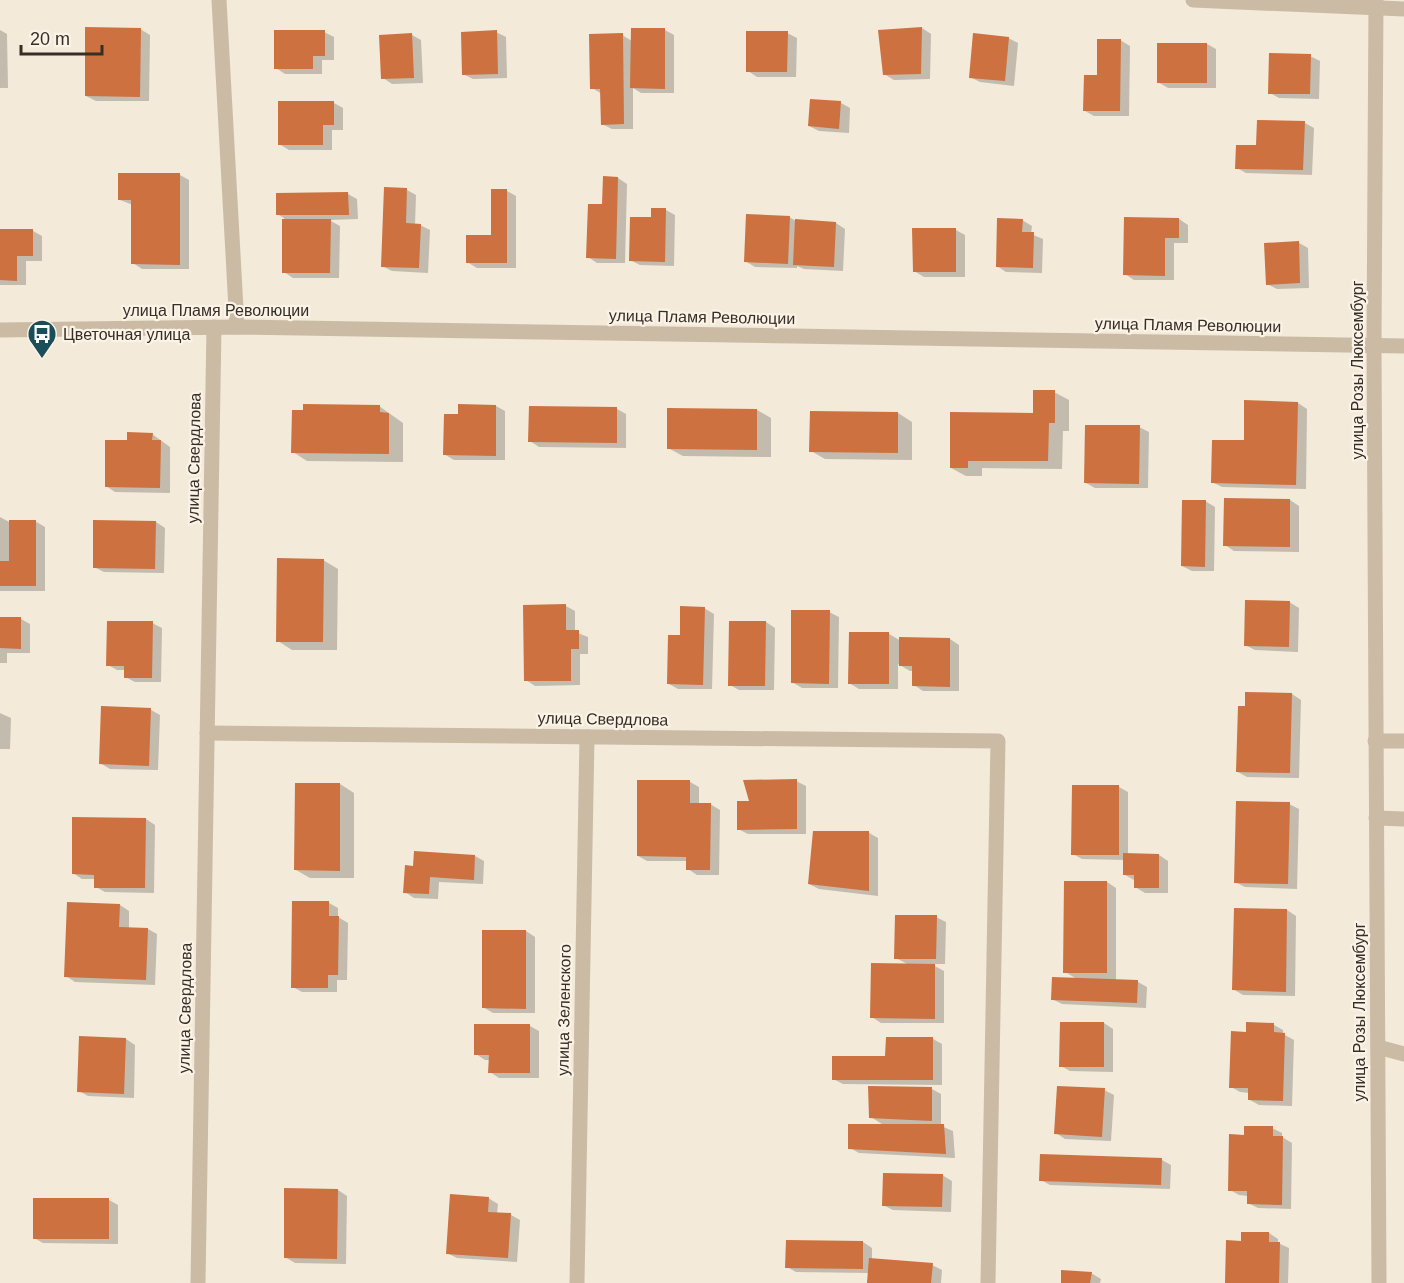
<svg xmlns="http://www.w3.org/2000/svg" width="1404" height="1283" font-family="Helvetica,sans-serif">
<rect width="100%" height="100%" fill="#f3eada"/>
<g fill="#0003">
<path d="M922,28L931,34L930,79L894,80L884,74Z"/>
<path d="M140,29L150,35L149,101H96L86,96Z"/>
<path d="M0,30L7,34L8,88H0Z"/>
<path d="M665,30L674,35V93H641L633,88V129H612L602,124V94L592,88L622,35L632,41Z"/>
<path d="M324,32L334,37V60H322V74H285L276,68Z"/>
<path d="M496,32L506,37L507,78L473,79L463,74Z"/>
<path d="M787,33L797,38L796,77H757L748,71Z"/>
<path d="M412,35L421,40L423,83L392,84L383,78Z"/>
<path d="M1008,38L1018,43L1014,86L980,82L970,77Z"/>
<path d="M1120,40L1130,46L1129,116H1094L1085,111L1098,76Z"/>
<path d="M1207,44L1216,49V88H1168L1158,82Z"/>
<path d="M1310,56L1320,61L1319,99L1279,98L1270,93Z"/>
<path d="M334,103L343,108V130H332V150H289L279,144Z"/>
<path d="M841,103L850,108L849,133L819,131L809,126Z"/>
<path d="M1305,123L1314,128L1312,175L1246,173L1237,168L1258,147Z"/>
<path d="M120,175H180L189,180V269H142L133,263V205L120,200Z"/>
<path d="M618,178L627,184L625,263H597L588,257L603,206Z"/>
<path d="M407,190L416,195L415,225H420L430,230L428,273L392,271L382,266Z"/>
<path d="M507,191L516,196V268H477L467,262L493,237Z"/>
<path d="M348,194L357,199L358,219L329,220L340,226L339,278H293L284,272V218L277,214Z"/>
<path d="M653,209L666,210L675,215L674,266L640,265L630,260L652,219Z"/>
<path d="M789,217L796,221L836,223L845,229L843,271L804,269L797,266V268L755,267L745,261Z"/>
<path d="M1179,219L1188,225V243H1174V280H1134L1125,274Z"/>
<path d="M1022,220L1032,226L1031,234L1043,239L1042,273L1006,272L997,266Z"/>
<path d="M956,230L965,235V277H924L914,271Z"/>
<path d="M0,231H33L42,236V261H26V285H0Z"/>
<path d="M1299,243L1308,248L1309,288L1277,289L1267,284Z"/>
<path d="M1054,392L1069,400V431H1063L1062,469L982,468V476H966L951,468L1035,415Z"/>
<path d="M1298,403L1307,409L1306,489L1222,487L1212,482L1245,442Z"/>
<path d="M379,406L403,423V462L307,461L293,452Z"/>
<path d="M496,406L505,411V460H454L444,454Z"/>
<path d="M617,409L626,414V448L539,447L530,441Z"/>
<path d="M757,410L771,418V457L683,456L668,448Z"/>
<path d="M811,412L898,413L912,422V460L825,459L811,451Z"/>
<path d="M1139,427L1149,432L1148,488H1095L1086,483Z"/>
<path d="M152,434L170,447V493L115,492L106,486L128,441Z"/>
<path d="M1225,499L1290,500L1299,506V552L1234,551L1225,545Z"/>
<path d="M1205,501L1215,507L1214,571H1192L1182,566Z"/>
<path d="M0,517L11,523L35,521L45,527V591H0Z"/>
<path d="M156,522L165,528L164,573L104,572L94,567Z"/>
<path d="M323,560L338,569L337,650H292L278,641Z"/>
<path d="M1289,602L1299,608L1298,652L1255,650L1245,645Z"/>
<path d="M566,606L575,611V632L588,637V654H580V685L535,686L526,680Z"/>
<path d="M704,608L714,614L712,689H678L669,684L681,637Z"/>
<path d="M829,612L839,617L838,688H802L792,682Z"/>
<path d="M0,619H21L30,624V653H7V663H0Z"/>
<path d="M766,622L775,628L774,690H739L730,685Z"/>
<path d="M152,623L162,628L161,682H135L125,677V670H117L108,665Z"/>
<path d="M889,634L901,641V639H950L959,645V691H923L914,685V671H910L898,664V689H859L849,683Z"/>
<path d="M1292,694L1301,700L1299,778L1247,777L1238,772Z"/>
<path d="M151,710L160,715L158,770L110,769L100,763Z"/>
<path d="M0,713L11,718L10,749H0Z"/>
<path d="M796,781L806,786V834H748L738,829L751,802Z"/>
<path d="M690,782L699,787V804H710L720,810L719,875H697L688,869V861H647L638,856Z"/>
<path d="M296,784H340L354,793V878H310L296,870Z"/>
<path d="M1119,787L1128,792V855H1159L1168,861V893H1145L1135,887L1134,880L1125,875V860L1082,859L1073,854Z"/>
<path d="M1289,804L1299,809L1297,889L1245,887L1235,882Z"/>
<path d="M146,819L155,825L154,893L105,892L96,887V879H82L73,873Z"/>
<path d="M814,833H869L878,838V896L819,889L809,884Z"/>
<path d="M475,856L484,861L483,884L439,882L438,899L414,898L405,892L415,867Z"/>
<path d="M1066,882H1107L1116,888V981L1138,982L1147,987L1146,1008L1062,1004L1052,999L1077,979L1065,972Z"/>
<path d="M329,903L338,908V917L348,923L347,980H337V992H302L293,987Z"/>
<path d="M120,905L129,911V928L148,929L157,934L155,985L75,982L66,976Z"/>
<path d="M1235,910H1287L1296,916L1295,996L1243,995L1233,989Z"/>
<path d="M936,917L946,922L945,964H931L944,971V1023H881L872,1017L909,965L896,958Z"/>
<path d="M484,931H526L535,937V1013H493L483,1007Z"/>
<path d="M1061,1023H1104L1113,1029V1072L1070,1071L1061,1066Z"/>
<path d="M1274,1025L1283,1030V1034L1294,1040L1292,1106L1259,1105L1250,1100V1093L1240,1092L1231,1087L1247,1033Z"/>
<path d="M530,1026L539,1031V1078H499L490,1072V1060H485L476,1054Z"/>
<path d="M126,1039L135,1045L134,1098L88,1096L79,1091Z"/>
<path d="M933,1039L942,1044V1085L843,1084L833,1079Z"/>
<path d="M932,1089L941,1094V1126L953,1131L955,1158L859,1153L850,1148L885,1126L871,1117Z"/>
<path d="M1104,1090L1114,1095L1111,1141L1065,1139L1056,1133Z"/>
<path d="M1272,1128L1282,1133V1137L1292,1143L1291,1209L1258,1208L1248,1203V1196L1239,1195L1230,1190Z"/>
<path d="M1162,1160L1171,1165L1170,1189L1050,1185L1041,1180Z"/>
<path d="M942,1175L952,1181L951,1212L893,1210L883,1205Z"/>
<path d="M338,1190L347,1196L346,1264L295,1263L285,1257Z"/>
<path d="M488,1198L498,1204L497,1214L511,1215L520,1220L517,1262L457,1258L447,1253Z"/>
<path d="M109,1200L118,1205V1244L43,1243L34,1238Z"/>
<path d="M1269,1233L1278,1239V1243L1289,1248L1288,1283H1227L1242,1242Z"/>
<path d="M863,1242L872,1248V1260L932,1265L942,1270L941,1283H868L869,1273L796,1272L787,1267Z"/>
<path d="M1091,1273L1101,1279L1100,1283H1062Z"/>
</g>
<g fill="#cc713f">
<path d="M85,27L141,28L140,97L85,96Z"/>
<path d="M922,27L921,74L883,75L878,30Z"/>
<path d="M631,28H665V89L630,88Z"/>
<path d="M274,30H325V56H313V69H274Z"/>
<path d="M497,30L498,74L462,75L461,32Z"/>
<path d="M746,31H788L787,72H746Z"/>
<path d="M412,33L414,78L381,79L379,35Z"/>
<path d="M623,33L624,124L601,125L600,89H590L589,34Z"/>
<path d="M973,33L1009,37L1005,81L969,78Z"/>
<path d="M1097,39H1121L1120,111H1083L1084,75H1097Z"/>
<rect x="1157" y="43" width="50" height="40"/>
<path d="M1269,53L1311,54L1310,94H1268Z"/>
<path d="M810,99L841,101L839,129L808,126Z"/>
<path d="M278,101H334V125H323V145H278Z"/>
<path d="M1257,120L1305,121L1303,170L1235,169L1236,145H1256Z"/>
<path d="M118,173H180V265L131,264V200H118Z"/>
<path d="M603,176L618,177L616,259L586,258L588,204H602Z"/>
<path d="M384,187L407,188L406,223L421,224L419,268L381,267Z"/>
<path d="M491,189H507V263H466V235H491Z"/>
<path d="M348,192L349,215H276V193Z"/>
<path d="M651,208H666L665,262L629,261L630,217H651Z"/>
<path d="M746,214L790,216L788,264L744,262Z"/>
<path d="M1124,217L1179,218V238H1165V276L1123,275Z"/>
<path d="M997,218L1023,219L1022,232H1034L1033,268L996,267Z"/>
<path d="M282,219H331L330,273H282Z"/>
<path d="M795,219L836,222L834,267L793,265Z"/>
<path d="M912,228H956V272H913Z"/>
<path d="M0,229H33V256H17V281L0,280Z"/>
<path d="M1299,241L1300,283L1266,285L1264,243Z"/>
<path d="M1033,390H1055V423H1049L1048,461H968V468H950V412L1033,413Z"/>
<path d="M1244,400L1298,402L1296,485L1211,483L1212,440H1244Z"/>
<path d="M303,404L380,405V412L389,413V454L291,453L292,410H303Z"/>
<path d="M458,404L496,405V456L443,455L444,414H458Z"/>
<path d="M529,406L617,407V443L528,442Z"/>
<path d="M667,408L757,409V450L667,449Z"/>
<path d="M810,411L898,412V453L809,452Z"/>
<path d="M1085,425H1140L1139,484L1084,483Z"/>
<path d="M127,432L153,433L152,440H161L160,488L105,487V440H127Z"/>
<path d="M1224,498L1290,499V547L1223,546Z"/>
<path d="M1182,500H1206L1205,567L1181,566Z"/>
<path d="M9,520H36V586H0V561H9Z"/>
<path d="M93,520L156,521L155,569L93,568Z"/>
<path d="M277,558L324,559L323,642H276Z"/>
<path d="M1245,600L1290,601L1289,647L1244,646Z"/>
<path d="M566,604V630H579V649H571V681H524L523,605Z"/>
<path d="M680,606L705,607L703,685L667,684L668,635H680Z"/>
<path d="M791,610H830L829,684L791,683Z"/>
<path d="M0,617H21V649L0,648Z"/>
<path d="M107,621H153L152,678H124V666H106Z"/>
<path d="M729,621H766L765,686H728Z"/>
<path d="M849,632H889V684H848Z"/>
<path d="M899,637L950,638V687L912,686V666H899Z"/>
<path d="M1245,692L1292,693L1290,773L1236,772L1238,706H1245Z"/>
<path d="M101,706L151,708L149,766L99,764Z"/>
<path d="M797,779V829L737,830V801H749L743,780Z"/>
<path d="M637,780H690V803H711L710,870H686V857L637,856Z"/>
<path d="M295,783H340V871L294,870Z"/>
<path d="M1072,785H1119V855H1071Z"/>
<path d="M1236,801L1290,802L1288,884L1234,883Z"/>
<path d="M72,817L146,818L145,888H94V875L72,874Z"/>
<path d="M813,831H869V891L808,884Z"/>
<path d="M414,851L475,855L474,880L430,877L429,894L403,893L405,865L413,866Z"/>
<path d="M1123,853L1159,854V888H1134V875H1123Z"/>
<path d="M1064,881H1107V973H1063Z"/>
<path d="M292,901H329V916H339L338,975H328V988H291Z"/>
<path d="M67,902L120,904L119,927L148,928L146,980L64,977Z"/>
<path d="M1234,908L1287,909L1286,992L1232,990Z"/>
<path d="M895,915H937L936,959H894Z"/>
<path d="M482,930H526V1009L482,1008Z"/>
<path d="M871,963L935,964V1019L870,1018Z"/>
<path d="M1052,977L1138,980L1137,1003L1051,1000Z"/>
<path d="M1060,1022H1104V1067H1059Z"/>
<path d="M1246,1022L1274,1023V1032L1285,1033L1283,1101L1248,1100V1088H1229L1231,1031L1246,1032Z"/>
<path d="M474,1024H530V1073H488L489,1055H474Z"/>
<path d="M79,1036L126,1038L124,1094L77,1092Z"/>
<path d="M886,1037H933V1080H832V1056H885Z"/>
<path d="M868,1086L932,1087V1121L869,1118Z"/>
<path d="M1057,1086L1105,1088L1102,1137L1054,1134Z"/>
<path d="M848,1124H944L946,1154L848,1149Z"/>
<path d="M1244,1126H1273V1136H1283L1282,1205L1247,1204V1191H1228L1229,1134L1244,1135Z"/>
<path d="M1040,1154L1162,1158L1161,1185L1039,1181Z"/>
<path d="M883,1173L943,1174L942,1207L882,1206Z"/>
<path d="M284,1188L338,1189L337,1259L284,1258Z"/>
<path d="M450,1194L489,1197L488,1212L511,1213L508,1258L446,1254Z"/>
<rect x="33" y="1198" width="76" height="41"/>
<path d="M1241,1232H1269V1242H1280L1279,1283H1225L1226,1240L1241,1241Z"/>
<path d="M786,1240L863,1241V1269L785,1268Z"/>
<path d="M869,1258L933,1263L931,1283H867Z"/>
<path d="M1061,1270L1092,1272L1090,1283H1061Z"/>
</g>
<g fill="none" stroke-linecap="round" stroke-linejoin="round">
<g stroke="#cbbba5" stroke-width="15">
<path d="M219,0L237,327"/>
<path d="M1193,0L1404,9"/>
<path d="M1376,0L1374,346L1379,1283"/>
<path d="M0,330L237,327L1404,346"/>
<path d="M207,733L998,741L988,1283"/>
<path d="M1375,741H1404"/>
<path d="M1376,818L1404,819"/>
<path d="M1378,1047L1404,1054"/>
<path d="M198,1283L214,327"/>
<path d="M577,1283L587,737"/>
</g>
</g>
<defs>
<g id="bus-pin" transform="scale(1.5)"><path d="M0 17L-7.5 6A9.5 9.5 0 1 1 7.5 6Z" fill="#1a4f5a" stroke="#faf3e6"/><path d="M-5-6H5V4H4V6H2V4H-2V6H-4V4H-5ZM-3.5-4V0h7V-4ZM-3.5 1.2v1.5H-2V1.2ZM2 1.2v1.5H3.5V1.2Z" fill="#fff"/></g>
</defs>
<g fill-rule="evenodd">
<use href="#bus-pin" x="42" y="334"/>
</g>
<g text-anchor="middle" dominant-baseline="central" stroke-width="4.5" stroke-linejoin="round" paint-order="stroke">
<g font-size="16" fill="#372e27" stroke="#faf3e6">
<text x="216" y="310">улица Пламя Революции</text>
<text transform="translate(702 317) rotate(1)">улица Пламя Революции</text>
<text transform="translate(1188 325) rotate(1)">улица Пламя Революции</text>
<text transform="translate(1357 370) rotate(-90)">улица Розы Люксембург</text>
<text transform="translate(194 458) rotate(-89)">улица Свердлова</text>
<text transform="translate(603 719) rotate(1)">улица Свердлова</text>
<text transform="translate(185 1008) rotate(-89)">улица Свердлова</text>
<text transform="translate(564 1010) rotate(-89)">улица Зеленского</text>
<text transform="translate(1359 1012) rotate(-90)">улица Розы Люксембург</text>
</g>
<g font-size="16" fill="#372e27" stroke="#faf3e6" text-anchor="start">
<text x="63" y="334">Цветочная улица</text>
</g>
</g>
<path d="M21 45v9h81v-9" fill="none" stroke="#372e27" stroke-width="3"/>
<text x="30" y="45" font-size="18" fill="#372e27" stroke="#faf3e6" stroke-width="4.5" paint-order="stroke">20 m</text>
</svg>
